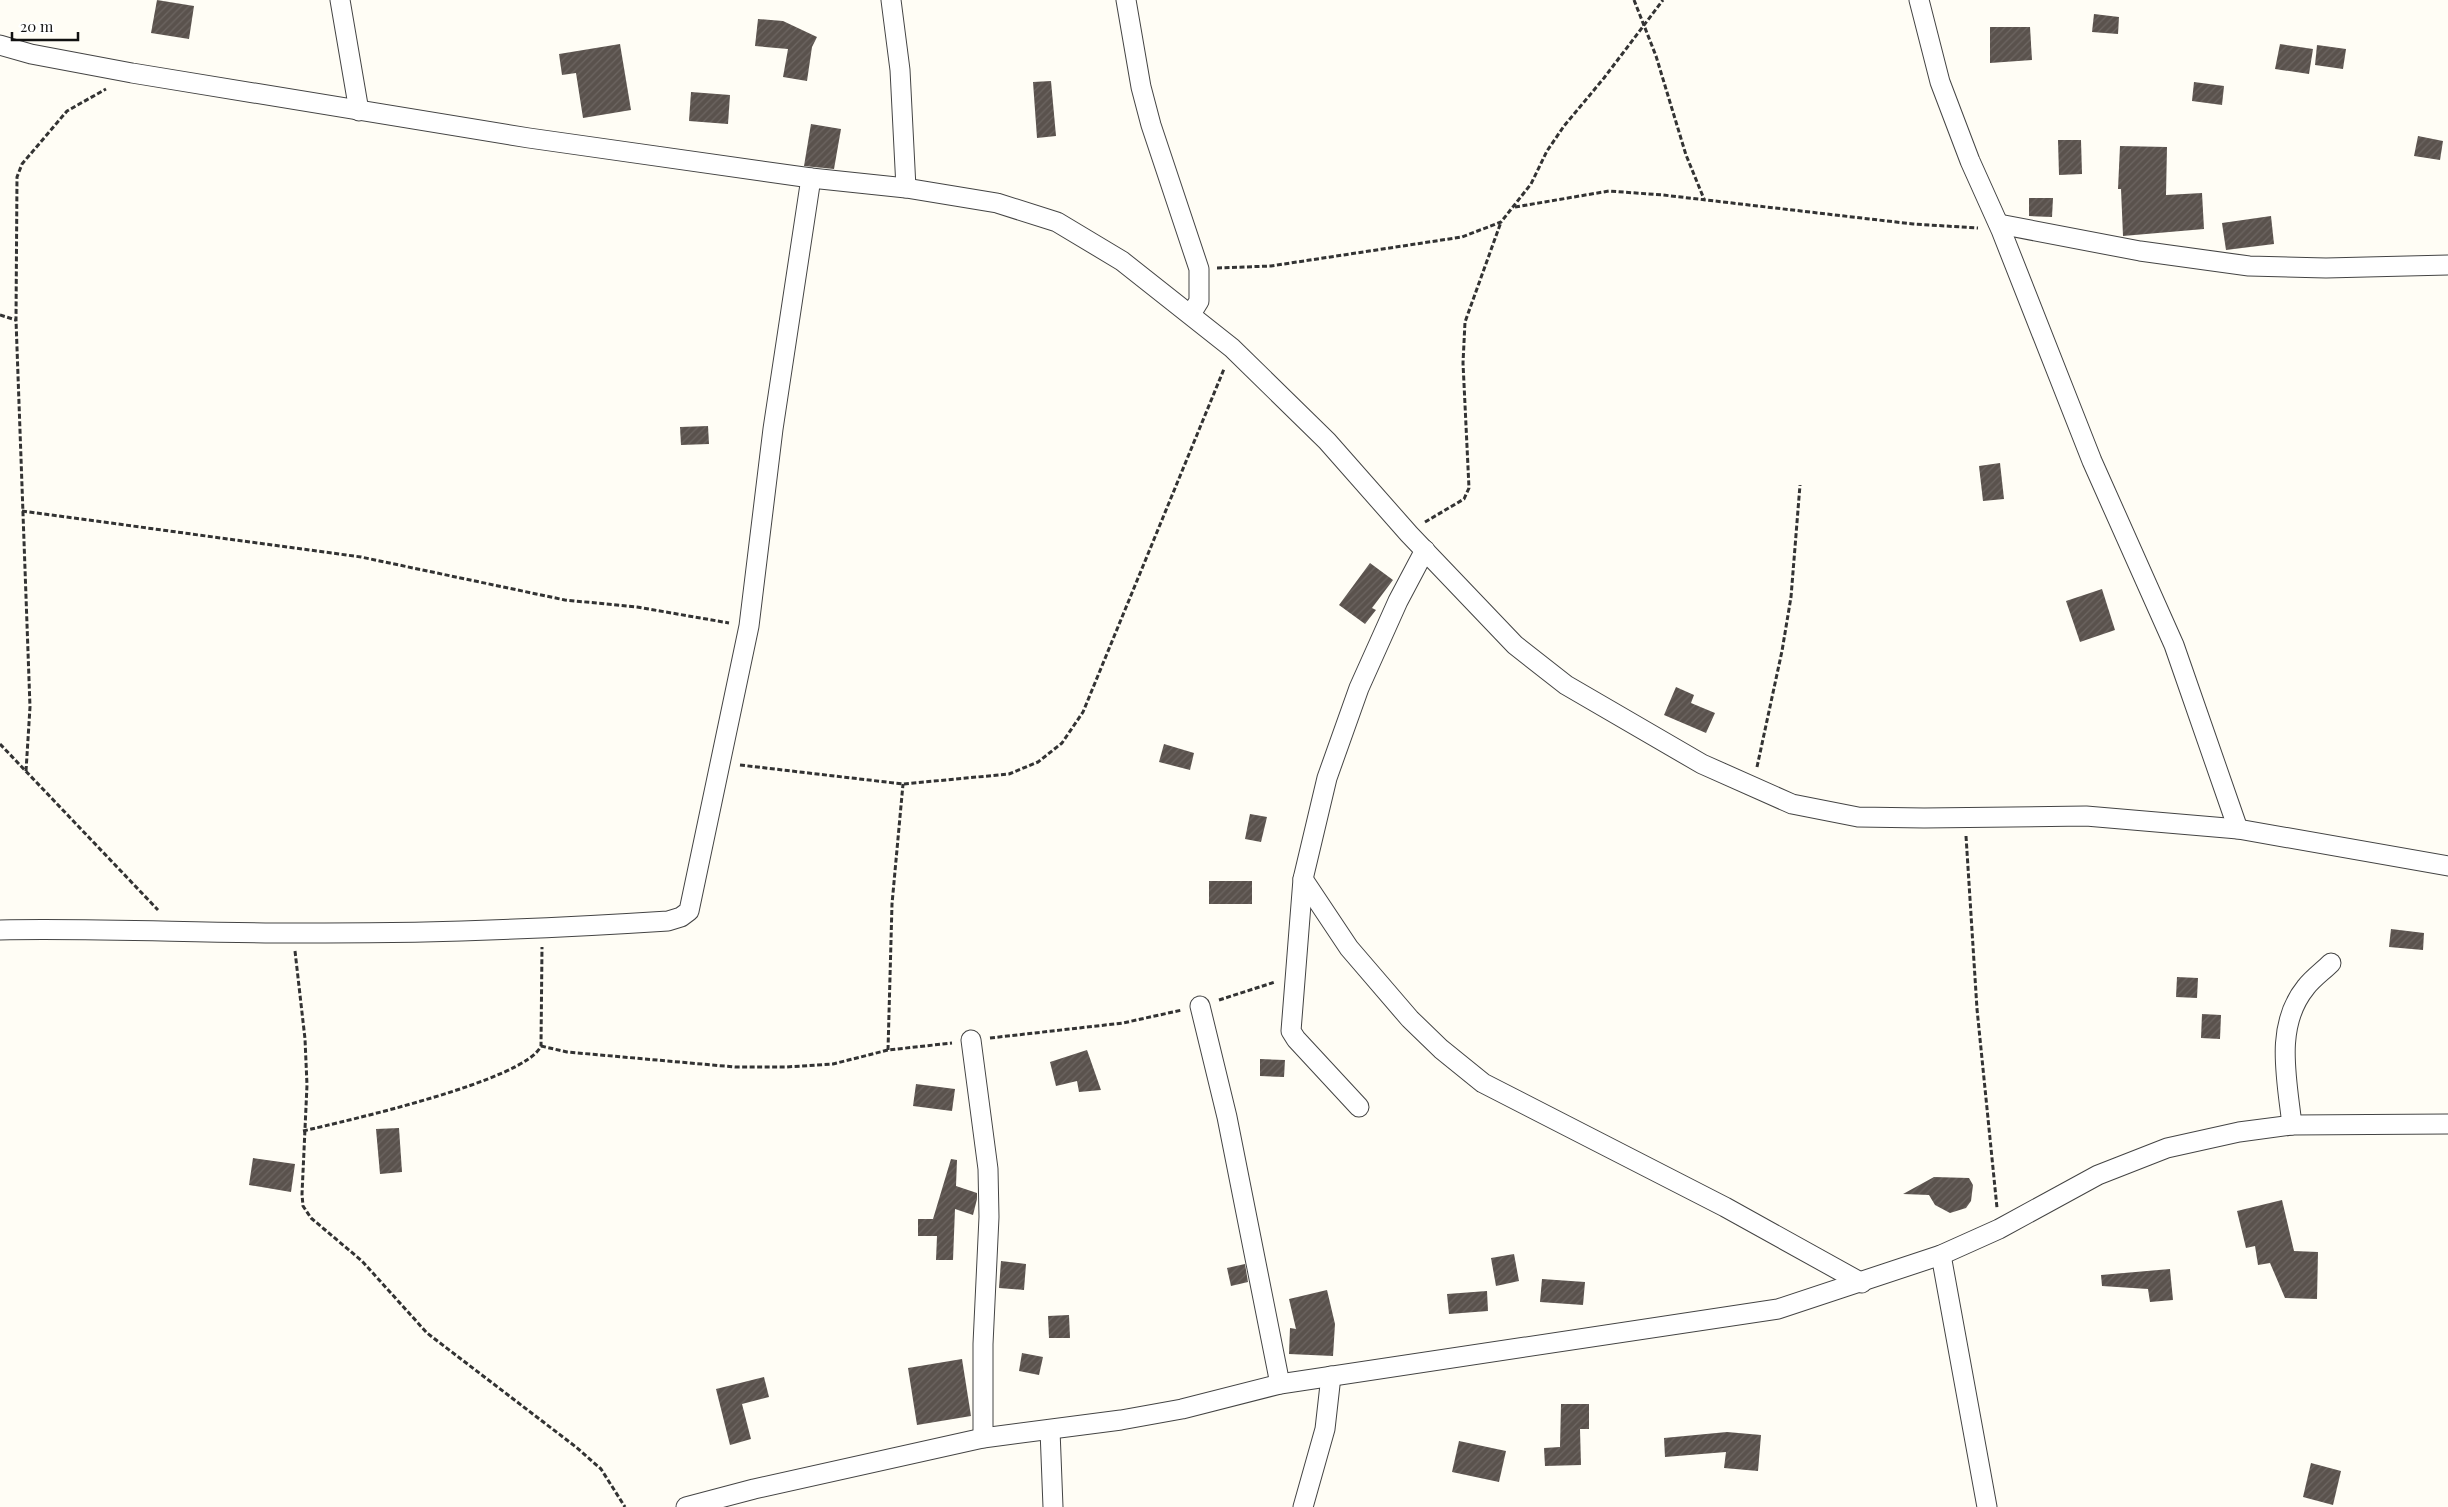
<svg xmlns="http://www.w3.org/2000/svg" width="2448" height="1507" font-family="'Playfair Display',serif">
<defs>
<pattern id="building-hatch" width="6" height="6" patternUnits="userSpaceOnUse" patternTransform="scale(1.25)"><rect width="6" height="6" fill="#5a524d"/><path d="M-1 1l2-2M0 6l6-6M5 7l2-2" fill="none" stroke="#6d6662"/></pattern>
</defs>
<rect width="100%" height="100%" fill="#fffdf5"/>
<g fill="url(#building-hatch)">
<path d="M157,0L194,6L189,39L151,33Z"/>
<path d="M2094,14L2119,17L2118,34L2092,32Z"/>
<path d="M758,19L783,21L817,37L812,47L807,81L783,77L788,49L755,46Z"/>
<path d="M1990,27H2030L2032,60L1990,63Z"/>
<path d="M620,44L631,110L583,118L576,73L562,75L559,54Z"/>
<path d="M2280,44L2313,49L2309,74L2275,69Z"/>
<path d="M2317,45L2346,49L2343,69L2315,65Z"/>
<path d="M1051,81L1056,136L1037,138L1033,82Z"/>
<path d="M2194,82L2224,86L2222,105L2192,101Z"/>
<path d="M691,92L730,95L728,124L689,121Z"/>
<path d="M811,124L841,129L834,169L804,166Z"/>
<path d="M2418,136L2443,141L2440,160L2414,156Z"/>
<path d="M2058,140H2081L2082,174L2059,175Z"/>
<path d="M2120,146L2167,147L2166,195L2202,193L2204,229L2123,236L2121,189H2118Z"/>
<path d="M2029,198H2053L2052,217L2029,216Z"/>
<path d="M2271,216L2274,244L2226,250L2222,223Z"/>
<path d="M708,426L709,444L681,445L680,427Z"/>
<path d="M2000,463L2004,499L1983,501L1979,466Z"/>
<path d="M1370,563L1393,580L1372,608L1376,610L1365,624L1339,605Z"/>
<path d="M2102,589L2115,630L2080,642L2066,601Z"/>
<path d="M1676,687L1694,695L1691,703L1715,713L1706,733L1664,715Z"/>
<path d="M1164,744L1194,753L1190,770L1159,762Z"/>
<path d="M1250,814L1267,817L1261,842L1245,839Z"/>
<rect x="1209" y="881" width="43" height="23"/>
<path d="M2391,929L2424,933L2423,950L2389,947Z"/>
<path d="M2177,977L2198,978L2197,998L2176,997Z"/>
<path d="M2202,1014L2221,1015L2220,1039L2201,1038Z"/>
<path d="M1087,1050L1101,1090L1079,1092L1077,1081L1056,1086L1050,1062Z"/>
<path d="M1260,1059L1285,1060L1284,1077L1260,1076Z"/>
<path d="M916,1084L955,1089L952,1111L913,1106Z"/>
<path d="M399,1128L402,1172L380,1174L376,1129Z"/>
<path d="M253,1158L295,1164L291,1192L249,1185Z"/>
<path d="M951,1159L957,1160L956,1186L977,1193V1199L973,1215L955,1209L953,1260H936L937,1236H918V1219H933Z"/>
<path d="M1934,1177L1969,1178L1973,1185L1971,1201L1966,1208L1950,1213L1935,1205L1929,1195L1903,1194Z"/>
<path d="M2282,1200L2294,1251L2318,1252L2317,1299L2285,1298L2270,1263L2258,1265L2255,1246L2246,1248L2237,1211Z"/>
<path d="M1514,1254L1519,1281L1496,1286L1491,1258Z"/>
<path d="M1001,1261L1026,1264L1024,1290L999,1288Z"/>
<path d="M1245,1264L1248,1282L1231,1286L1227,1268Z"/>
<path d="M2170,1269L2173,1300L2150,1302L2148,1289L2102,1286L2101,1275Z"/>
<path d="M1542,1279L1585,1282L1583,1305L1540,1302Z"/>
<path d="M1327,1290L1335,1324L1333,1356L1289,1354L1290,1328L1296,1329L1289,1299Z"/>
<path d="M1487,1291L1488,1311L1449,1314L1447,1294Z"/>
<path d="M1069,1315L1070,1338H1049L1048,1316Z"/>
<path d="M1022,1353L1043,1357L1039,1375L1019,1371Z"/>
<path d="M962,1359L971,1416L917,1425L908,1368Z"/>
<path d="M764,1377L769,1397L742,1404L751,1439L730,1445L716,1389Z"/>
<path d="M1561,1404H1589V1429H1580L1581,1465L1545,1466L1544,1448L1560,1447Z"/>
<path d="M1727,1432L1761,1435L1758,1471L1724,1468L1726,1452L1665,1457L1664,1438Z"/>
<path d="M1459,1441L1506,1451L1499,1482L1452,1472Z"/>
<path d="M2311,1463L2341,1471L2333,1505L2303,1497Z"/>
</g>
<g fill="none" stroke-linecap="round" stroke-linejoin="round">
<g stroke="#444" stroke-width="21">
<g id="street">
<path d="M340,0L359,111"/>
<path d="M891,0L900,70L906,188"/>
<path d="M1126,0L1141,87L1151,125L1199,269V301L1191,314"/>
<path d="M1919,0L1940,82L1970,161L2001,230L2092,461L2174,645L2238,829"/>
<path d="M0,45L31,54L132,73L529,138L811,178L906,188L997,203L1057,222L1122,261L1232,348L1327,441L1409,534L1515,645L1566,685L1702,764L1792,804L1858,817L1924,818L2086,816L2238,829L2448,866"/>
<path d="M1999,224L2140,251L2249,266L2326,268L2448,265"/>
<path d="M1303,879L1349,948L1410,1019L1441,1049L1483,1083L1725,1207L1862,1283"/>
<path d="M0,930C98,928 196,933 294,933C419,934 544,929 668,921L681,917L689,911L749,626L773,429L811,178"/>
<path d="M1200,1006L1227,1117L1280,1384"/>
<path d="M971,1040L988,1169L989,1217L983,1344V1438"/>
<path d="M1359,1107L1296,1039L1291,1031L1303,879L1327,778L1359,688L1398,601L1425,550"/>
<path d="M2292,1125C2287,1079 2274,1026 2306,987C2313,978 2323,971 2331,963"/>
<path d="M1941,1255L1987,1507"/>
<path d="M1050,1430L1053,1507"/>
<path d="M686,1507L754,1489L983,1438L1121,1420L1182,1409L1280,1384L1778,1309L1941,1255L1999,1229L2098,1175L2167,1148L2239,1132L2292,1125L2448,1124"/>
<path d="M1303,1507L1325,1429L1331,1376"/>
</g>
</g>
<g stroke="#333" stroke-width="3" stroke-dasharray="5 2.5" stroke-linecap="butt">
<path d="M1634,0L1656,56L1686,155L1704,199"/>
<path d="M1515,207L1609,191L1663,195L1913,224L1978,228"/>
<path d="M1217,268L1271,266L1462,237L1501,222L1531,184L1547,151L1564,126L1604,78L1663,0"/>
<path d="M0,315L16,320"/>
<path d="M22,511L361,557L565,600L637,607L729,623"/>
<path d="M1425,522L1464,499L1469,488L1463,363L1465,322L1501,222"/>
<path d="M0,744L158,910"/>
<path d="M740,765L903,784L1009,774L1038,762L1062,743L1083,712L1224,369"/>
<path d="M1757,767L1782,651L1791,597L1800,485"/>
<path d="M26,771L30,707L16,320L17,177L22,164L67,111L106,89"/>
<path d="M1966,836L1977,1009L1997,1208"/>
<path d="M295,951L305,1039L307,1085L302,1194L303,1206L311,1218L362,1261L427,1333L576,1447L601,1469L625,1507"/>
<path d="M1219,1000L1275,982"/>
<path d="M990,1038L1123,1023L1182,1010"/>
<path d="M541,1046L567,1052L735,1067H786L833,1064L888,1050L952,1043"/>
<path d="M888,1050L892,904L903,784"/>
<path d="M303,1131C345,1121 525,1081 541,1046L542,947"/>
</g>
<use href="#street" stroke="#fff" stroke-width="19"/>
</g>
<path d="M12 32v8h66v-8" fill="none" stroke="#111111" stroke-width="2.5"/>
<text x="20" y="32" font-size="15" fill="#111111" stroke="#ffffff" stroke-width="4" paint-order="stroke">20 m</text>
</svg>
